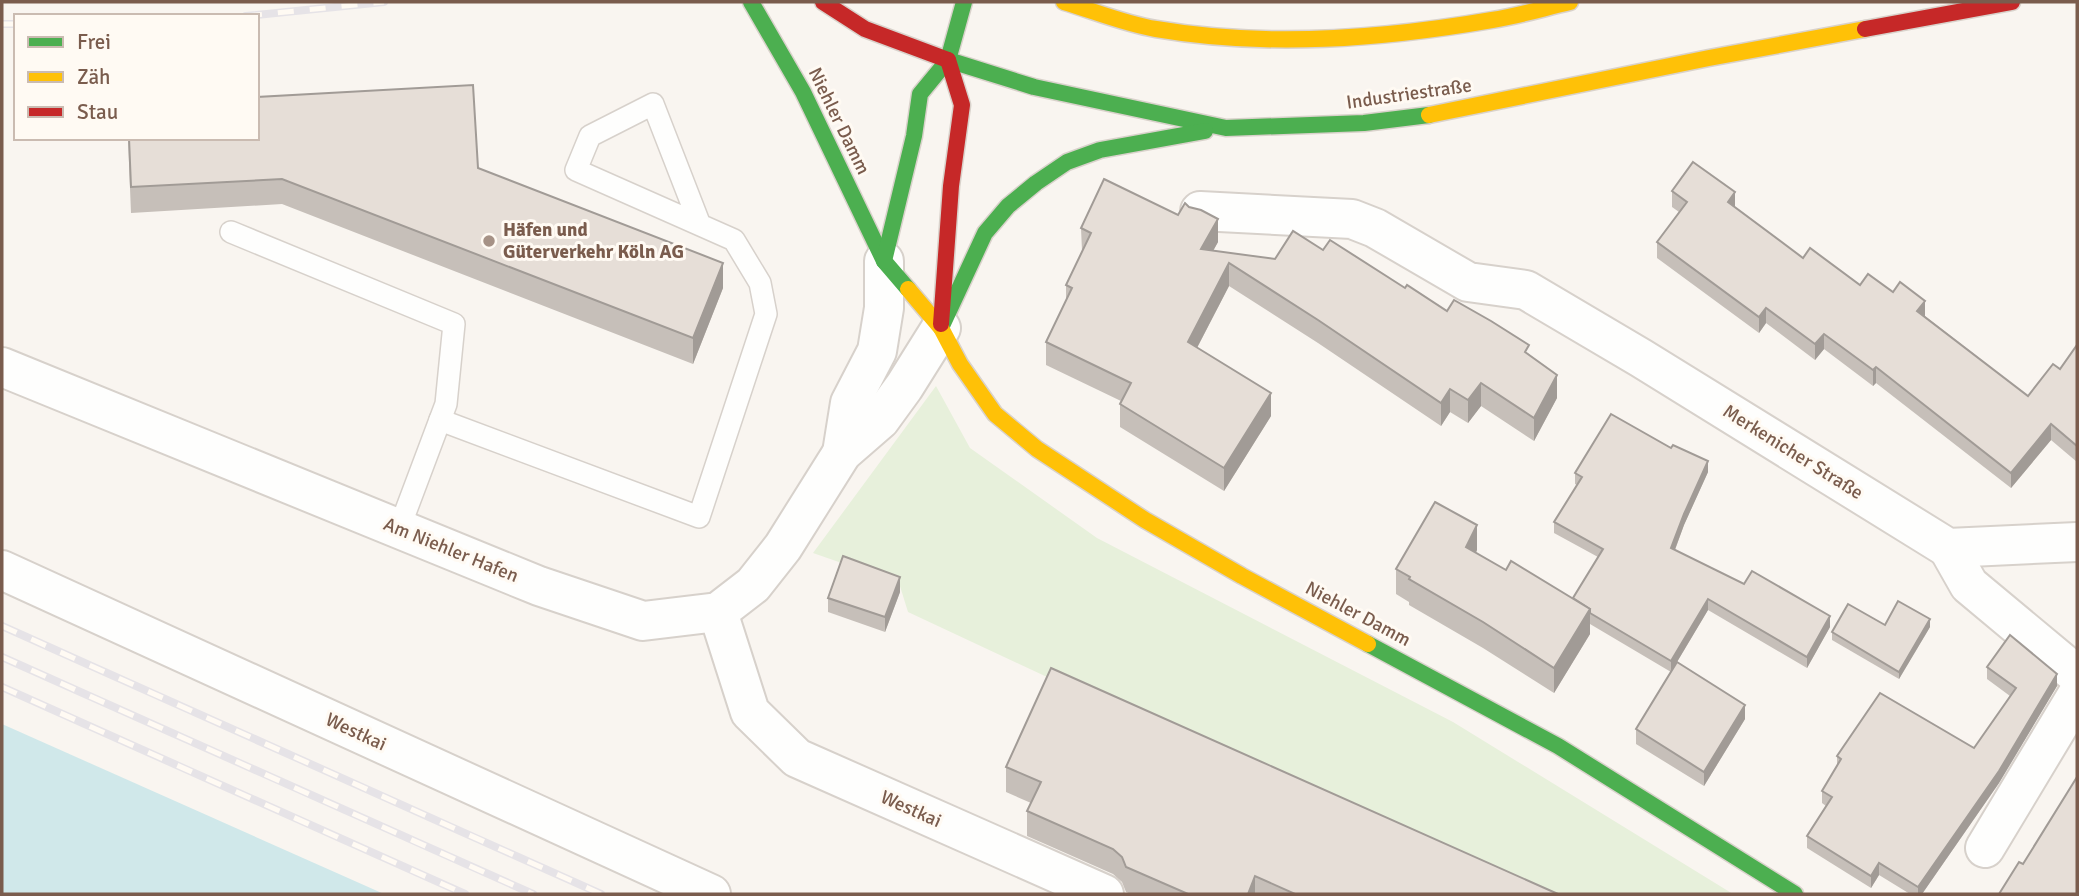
<svg xmlns="http://www.w3.org/2000/svg" width="2079" height="896" font-family="Signika,sans-serif">
<rect width="100%" height="100%" fill="#f9f5f0"/>
<path fill="#e7f0db" d="M936,386L970,448L1097,538L1453,722L1733,894H1511L908,612L899,583L813,553Z"/>
<path fill="#d0e8ea" d="M2,724L384,894H2Z"/>
<g fill="none" stroke-linecap="round" stroke-linejoin="round">
<g stroke="#d7d1cb" stroke-width="24">
<g id="lane">
<path d="M231,232L454,324L446,404L399,529"/>
<path d="M440,420L699,517L766,314L760,283L734,240L576,170L590,136L653,104L700,225"/>
</g>
</g>
<g stroke="#d7d1cb" stroke-width="42">
<g id="street">
<path d="M1200,211L1352,219L1375,228L1468,282L1526,290L1641,358L1948,548L2077,542"/>
<path d="M2,367L539,586L643,621L718,612L753,585L783,547L842,453L880,420L904,387L941,328"/>
<path d="M842,453L850,403L877,351L884,308V261"/>
<path d="M1948,548L1969,585L2077,675"/>
<path d="M2,570L711,894"/>
<path d="M718,612L750,712L797,758L1104,894"/>
<path d="M1985,848L2077,695"/>
</g>
</g>
<g stroke="#d9d2cb" stroke-width="19">
<g id="fast">
<path d="M751,2L803,92L884,261L908,289"/>
<path d="M948,60L1034,87L1226,128L1364,123L1429,115"/>
<path d="M884,261L914,136L920,94L948,60L964,2"/>
<path d="M941,328L985,233L1008,206L1036,183L1067,162L1100,150L1205,131"/>
<path d="M1368,644L1558,746L1795,894"/>
</g>
</g>
<g stroke="#d9d2cb" stroke-width="19">
<g id="slow">
<path d="M1064,2C1094,11 1125,24 1156,29C1267,48 1382,39 1492,20C1518,16 1544,8 1570,2"/>
<path d="M1429,115L1709,58L1865,29"/>
<path d="M908,289L941,328L960,364L995,414L1037,449L1145,520L1242,576L1368,644"/>
</g>
</g>
<g stroke="#d9d2cb" stroke-width="19">
<g id="jam">
<path d="M823,2L865,29L948,60"/>
<path d="M1865,29L2012,2"/>
<path d="M941,324L951,186L962,105L948,60"/>
</g>
</g>
<use href="#lane" stroke="#fefefd" stroke-width="21"/>
<use href="#street" stroke="#fefefd" stroke-width="38"/>
<use href="#fast" stroke="#4caf50" stroke-width="16"/>
<use href="#slow" stroke="#ffc107" stroke-width="16"/>
<use href="#jam" stroke="#c62828" stroke-width="16"/>
<g stroke="#e6e3e7" stroke-width="8">
<g id="rail">
<path d="M246,16L384,2"/>
<path d="M2,24H16"/>
<path d="M2,626L601,894"/>
<path d="M2,657L533,894"/>
<path d="M2,687L465,894"/>
</g>
</g>
<use href="#rail" stroke="#fffaf3" stroke-width="5" stroke-dasharray="16" stroke-linecap="butt"/>
</g>
<g fill="#c6bfb9">
<path d="M128,138H257L478,168L723,288L693,364L282,204L131,213Z"/>
<path d="M1672,191L1735,207L1803,258L1925,316L2028,396L2060,369L2077,345V462L2051,440L2011,488L1876,383L1873,386L1824,349L1815,360L1766,323L1759,333L1657,258V242L1679,212L1672,207Z"/>
<path d="M1081,228L1218,242L1213,251L1275,259L1323,250L1405,288L1529,354L1557,398L1534,441L1481,406L1468,423L1450,412L1441,426L1318,343L1229,286L1197,348L1271,416L1224,491L1120,427V404L1121,401L1046,365V342L1066,301V285L1082,251Z"/>
<path d="M1708,472L1684,525L1675,550L1830,627L1807,668L1708,610L1677,662L1745,719L1704,786L1636,744V729L1671,672L1590,624V634L1554,693L1483,648L1409,605V602L1396,594V569L1477,550L1476,553L1506,570L1573,598L1598,557L1554,533V522L1577,485L1575,484V473Z"/>
<path d="M900,592L885,632L828,612V598Z"/>
<path d="M1885,625L1930,627L1899,679L1832,640V632Z"/>
<path d="M1987,667L2057,686L1999,783L1922,894H1910L1879,875L1871,888L1807,848V836L1826,806L1822,803V791L1837,766V756L1974,748L2010,696L1987,679Z"/>
<path d="M1006,767L1558,894H1131L1126,892L1122,882L1113,874L1027,836V811L1031,803L1006,792Z"/>
</g>
<g fill="#a19b96">
<path d="M1735,192V208L1728,202Z"/>
<path d="M1218,219V242L1201,272V249Z"/>
<path d="M723,263V288L693,364V338Z"/>
<path d="M1229,263V286L1188,365V342Z"/>
<path d="M1925,301V317L1917,311Z"/>
<path d="M1766,308V323L1759,333V317Z"/>
<path d="M1824,334V349L1815,360V344Z"/>
<path d="M1876,367V383L1873,386V370Z"/>
<path d="M1557,375V398L1534,441V418Z"/>
<path d="M1481,383V406L1468,423V400Z"/>
<path d="M1450,389V412L1441,426V403Z"/>
<path d="M1271,393V416L1224,491V468Z"/>
<path d="M2051,424V440L2011,488V473Z"/>
<path d="M1708,461V472L1684,525L1671,560V548L1684,514Z"/>
<path d="M1477,525V550L1466,572V547Z"/>
<path d="M900,577V592L885,632V617Z"/>
<path d="M1708,599V610L1671,672V661Z"/>
<path d="M1590,609V634L1554,693V668Z"/>
<path d="M1830,616V627L1807,668V657Z"/>
<path d="M1930,619V627L1899,679V672Z"/>
<path d="M2057,674V686L1999,783L1922,894H1918V887Z"/>
<path d="M1745,705V719L1704,786V772Z"/>
<path d="M1879,863V875L1871,888V876Z"/>
<path d="M1255,876V894H1248Z"/>
</g>
<g fill="#e6ded7" stroke="#a19b96" stroke-width="2">
<path d="M473,85L478,168L723,263L693,338L282,179L131,187L129,138H257V97Z"/>
<path d="M1693,162L1735,192L1728,202L1803,258L1810,248L1860,285L1868,274L1893,292L1900,282L1925,301L1917,311L2028,396L2053,364L2060,369L2077,345V446L2051,424L2011,473L1876,367L1873,370L1824,334L1815,344L1766,308L1759,317L1657,242L1687,202L1672,191Z"/>
<path d="M1104,179L1178,215L1185,203L1189,207L1201,210L1218,219L1201,249L1275,259L1293,231L1323,250L1330,240L1405,288L1407,285L1447,311L1454,300L1491,321L1529,345L1525,352L1557,375L1534,418L1481,383L1468,400L1450,389L1441,403L1318,320L1229,263L1188,342L1271,393L1224,468L1120,404L1131,383L1046,342L1072,288L1066,285L1091,233L1081,228Z"/>
<path d="M1611,414L1671,448L1673,445L1708,461L1684,514L1671,548L1744,584L1752,571L1830,616L1807,657L1708,599L1671,661L1590,613V609L1573,598L1603,549L1554,522L1582,477L1575,473Z"/>
<path d="M1435,502L1477,525L1466,547L1506,570L1511,561L1590,609L1554,668L1483,622L1409,579L1410,577L1396,569Z"/>
<path d="M843,556L900,577L885,617L828,598Z"/>
<path d="M1898,601L1930,619L1899,672L1832,632L1848,604L1885,625Z"/>
<path d="M2010,635L2057,674L1999,771L1918,887L1879,863L1871,876L1807,836L1832,797L1822,791L1841,759L1837,756L1880,693L1974,748L2016,688L1987,667Z"/>
<path d="M1677,662L1745,705L1704,772L1636,729Z"/>
<path d="M1051,668L1558,894H1295L1255,876L1248,894H1188L1126,867L1122,857L1113,849L1027,811L1041,782L1006,767Z"/>
<path d="M2077,777V894H1999L2019,862L2023,864Z"/>
</g>
<circle fill="#a69286" stroke="#fffaf3" stroke-width="2.5" cx="489" cy="241" r="7"/>
<g text-anchor="middle" dominant-baseline="central" stroke-width="6" stroke-linejoin="round" paint-order="stroke">
<g font-size="19" fill="#7a5c4d" stroke="#fffaf3">
<text transform="translate(1409 94) rotate(-8)">Industriestraße</text>
<text transform="translate(839 121) rotate(64)">Niehler Damm</text>
<text transform="translate(1793 452) rotate(32)">Merkenicher Straße</text>
<text transform="translate(451 550) rotate(22)">Am Niehler Hafen</text>
<text transform="translate(1358 614) rotate(28)">Niehler Damm</text>
<text transform="translate(356 732) rotate(25)">Westkai</text>
<text transform="translate(911 809) rotate(24)">Westkai</text>
</g>
<g font-size="19" font-weight="bold" fill="#7a5c4d" stroke="#fffaf3" text-anchor="start">
<text x="503" y="230">Häfen und<tspan x="503" dy="22">Güterverkehr Köln AG</tspan></text>
</g>
</g>
<rect width="2079" height="896" fill="none" stroke="#7a5c4d" stroke-width="7"/>
<rect x="14" y="14" width="245" height="126" fill="#fffaf3" stroke="#cabbb1" stroke-width="2"/>
<rect x="28" y="37" width="35" height="10" fill="#4caf50" stroke="#cabbb1" stroke-width="2"/>
<text x="77" y="49" font-size="21" fill="#7a5c4d">Frei</text>
<rect x="28" y="72" width="35" height="10" fill="#ffc107" stroke="#cabbb1" stroke-width="2"/>
<text x="77" y="84" font-size="21" fill="#7a5c4d">Zäh</text>
<rect x="28" y="107" width="35" height="10" fill="#c62828" stroke="#cabbb1" stroke-width="2"/>
<text x="77" y="119" font-size="21" fill="#7a5c4d">Stau</text>
</svg>
